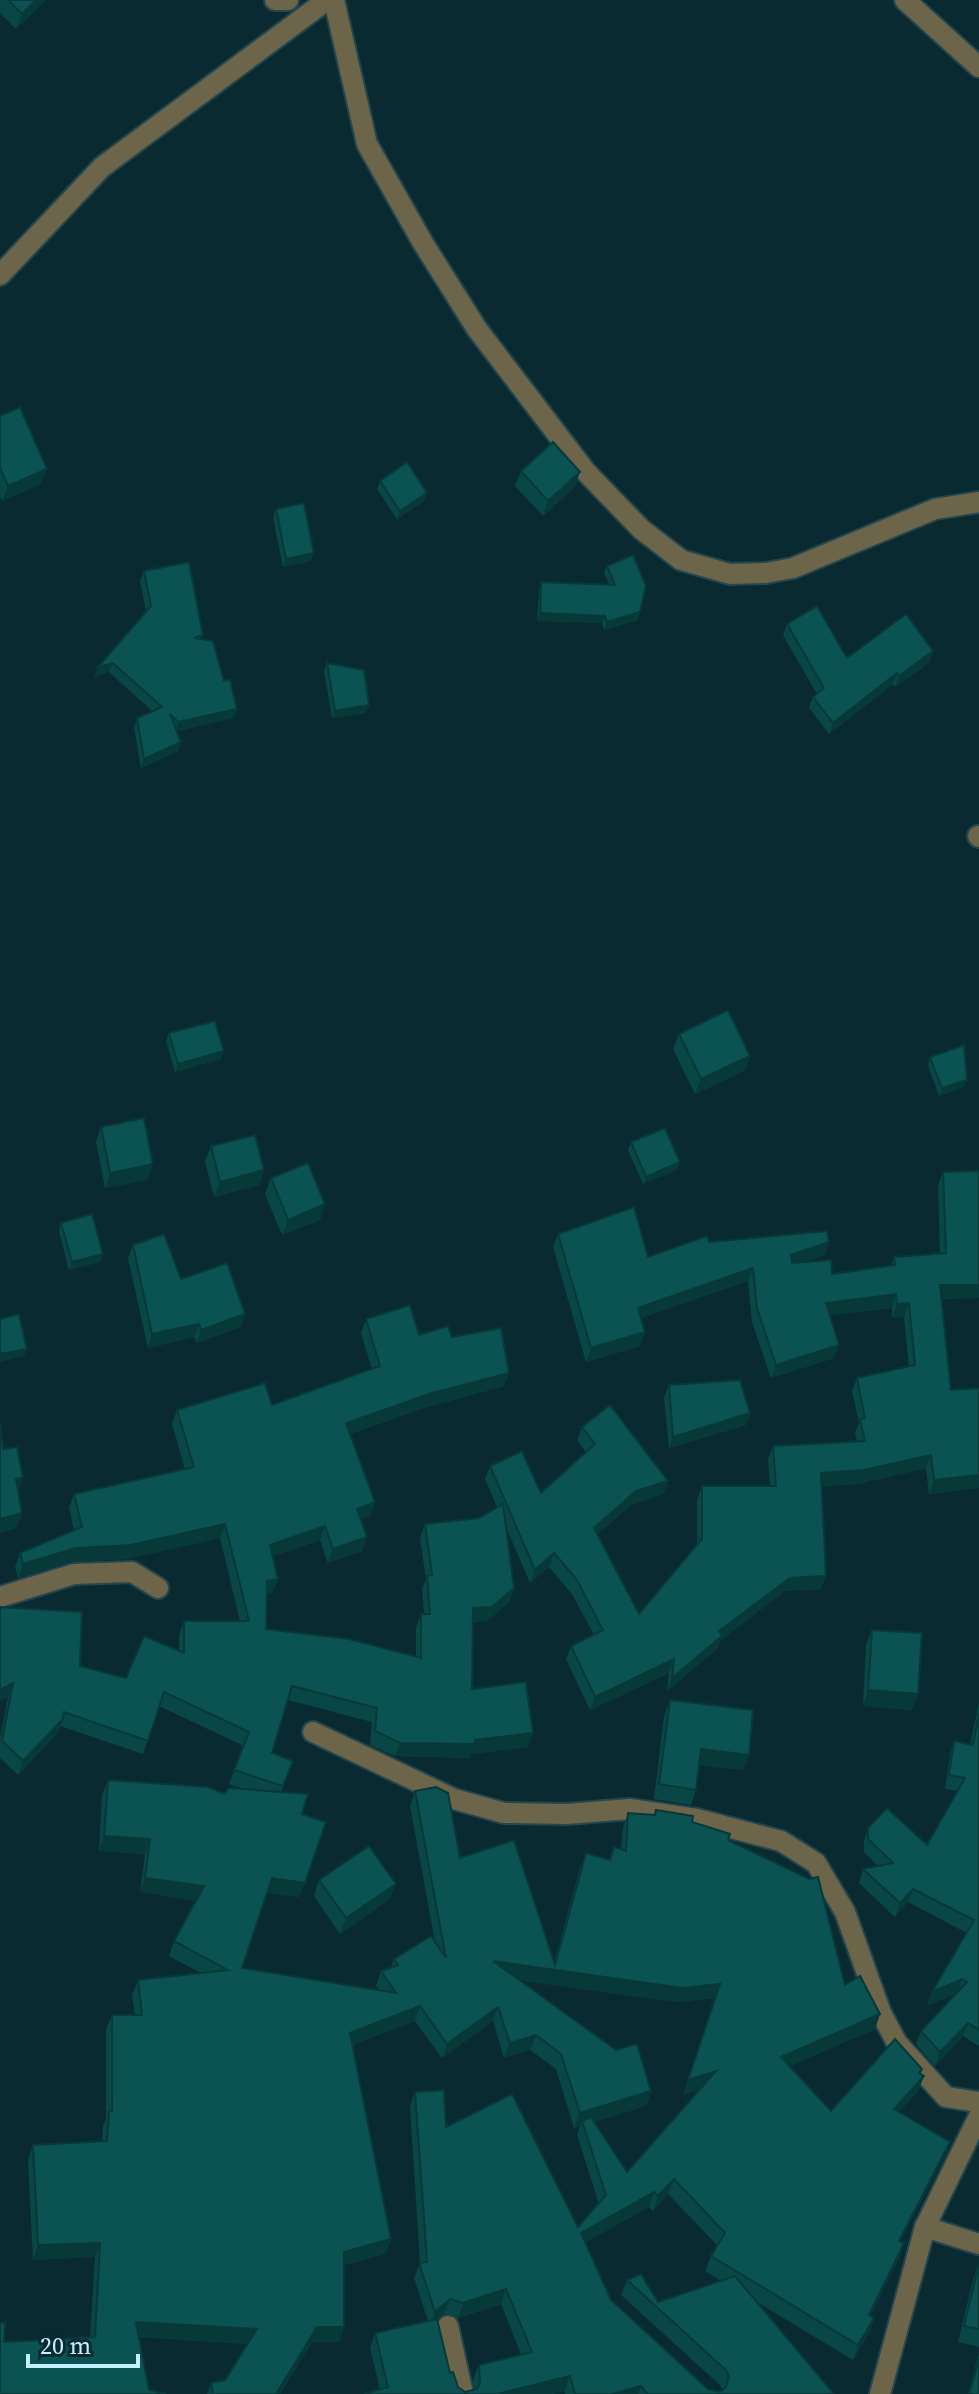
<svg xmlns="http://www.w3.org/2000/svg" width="979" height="2394" font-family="'Source Serif 4',serif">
<rect width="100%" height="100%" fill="#0a2a31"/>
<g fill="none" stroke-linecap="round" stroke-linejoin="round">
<g stroke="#24464d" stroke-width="24">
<g id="street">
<path d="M275,0H288"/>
<path d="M334,0L367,144L423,243L477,329L586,472L641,529L681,560L730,574L766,573L793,568L935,509L979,502"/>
<path d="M905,0L979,67"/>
<path d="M0,275L102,167L327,0"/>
<path d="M978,836L979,837"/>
<path d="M0,1597L74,1574L132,1572L158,1588"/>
<path d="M313,1732L454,1799L504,1813L567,1814L630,1809L697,1819L781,1841L816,1863L845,1912L881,2013L897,2043L946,2097L979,2102"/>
<path d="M925,2227L979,2244"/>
<path d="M448,2326L463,2394"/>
<path d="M880,2394L925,2227L979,2116"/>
</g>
</g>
<use href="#street" stroke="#6c6549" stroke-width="20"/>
</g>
<g fill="#094747" fill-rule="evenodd">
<path d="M0,0H46L16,29L0,13Z"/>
<path d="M0,416L41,484L2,501L0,496Z"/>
<path d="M521,471L575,487L543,516L515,486Z"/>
<path d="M380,481L424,501L397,519L377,489Z"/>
<path d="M276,509L311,561L283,567L273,517Z"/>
<path d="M607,566L640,612L638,620L604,630L602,623L537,621L539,590L541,582L609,584L604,573Z"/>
<path d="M144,571L202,639L237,709L233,718L177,731L178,751L141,768L134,728L137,718L152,711L109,672L94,677L98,667L146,611L140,581Z"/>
<path d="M787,624L847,658L933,651L929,663L895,687L893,684L829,734L809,708L813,697L817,694L783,635Z"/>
<path d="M327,663L366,713L332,718L324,671Z"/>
<path d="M169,1033L221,1059L175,1072L166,1041Z"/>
<path d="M679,1034L750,1056L744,1071L695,1094L673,1049Z"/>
<path d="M930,1057L964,1087L939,1096L928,1065Z"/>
<path d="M101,1127L147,1180L105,1188L96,1142Z"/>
<path d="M631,1142L677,1170L643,1184L628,1150Z"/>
<path d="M211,1146L264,1170L259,1185L214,1197L205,1161Z"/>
<path d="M979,1171V1298L942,1299L951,1390L979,1388V1488L929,1494L926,1468L858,1484L821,1486L826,1576L821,1589L785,1591L721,1640L717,1649L667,1691L669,1673L590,1710L566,1659L571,1646L594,1635L572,1594L549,1567L530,1583L506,1527L514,1588L509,1602L487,1621L473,1622L472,1689L526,1682L533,1733L528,1747L471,1754L470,1758L395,1756L370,1745L372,1722L288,1700L272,1753L293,1761L281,1792L308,1794L302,1814L326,1822L299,1897L267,1893L242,1968L379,1990L376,1986L381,1971L391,1967L394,1959L431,1936L435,1942L410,1806L415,1791L436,1787L448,1793L460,1858L514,1840L554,1963L580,1868L586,1853L609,1860L614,1847L621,1849L623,1828L628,1813L654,1815L656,1810L693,1816L692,1822L730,1834L728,1840L809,1879L818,1877L845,1985L860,1976L880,2014L875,2029L790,2066L831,2111L895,2039L922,2069L921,2074L924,2076L918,2091L899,2112L950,2142L945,2156L900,2241L904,2243L899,2258L870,2316L874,2318L869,2333L853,2360L757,2302L834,2394H565L564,2391L552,2394H364L380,2389L370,2348L375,2333L428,2321L414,2278L420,2263L410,2107L415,2092L444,2090L446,2127L512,2094L578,2227L599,2204L577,2135L580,2126L574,2128L556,2069L530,2050L504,2058L493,2021L442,2058L415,2021L352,2045L391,2239L385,2254L344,2265V2327L339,2342H312L280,2394H207L211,2383L225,2380L248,2344L139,2337L149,2390L166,2394H0V2323H5L4,2342L90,2338L95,2257L33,2260L28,2160L33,2145L102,2142L103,2126L106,2118V2029L112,2015H135L132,1995L138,1980L201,1973L169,1956L174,1941L196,1901L140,1892L145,1854L99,1851L102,1795L108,1780L208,1787L225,1794L228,1788L247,1790L229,1784L244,1746L159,1706L143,1754L60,1726L58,1732L18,1775L0,1758V1739L8,1697L0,1701V1607L82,1612L80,1666L126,1678L144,1636L179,1650V1635L184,1621H240L220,1538L126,1559L71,1562L18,1578L15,1567L20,1553L74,1531L69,1508L74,1494L185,1469L172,1424L177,1410L265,1383L272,1405L372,1369L361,1333L366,1319L410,1305L419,1335L448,1326L452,1337L501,1328L509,1373L504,1386L427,1407L350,1434L375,1502L370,1516L361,1519L367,1537L362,1551L328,1563L320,1540L273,1556L278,1579L273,1592L267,1594L266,1629L349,1639L416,1656V1628L421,1614H424L422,1589L426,1579L420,1538L425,1524L479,1518L497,1507L485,1479L490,1466L522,1451L541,1493L586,1452L577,1440L582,1427L610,1405L668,1481L663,1494L631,1505L597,1534L639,1614L697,1545V1499L702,1486H770L768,1459L773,1446L857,1441L855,1433L859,1423L852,1391L857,1378L909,1367L904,1317L892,1318V1308L830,1315L839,1345L834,1358L771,1378L752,1322L748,1281L641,1318L645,1332L640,1346L586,1362L553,1247L558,1234L634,1207L648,1257L707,1236L709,1242L827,1231L829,1242L825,1255L805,1262L831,1260L832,1274L891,1266L894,1257L940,1254L938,1186L943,1172ZM519,1980L676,2002L714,1998L683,2095L700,2089L627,2172L594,2122L646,2106L651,2091L637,2044L616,2050ZM668,2194L718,2246L711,2256L705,2271L721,2281L658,2302L641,2274L627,2280L621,2295L720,2385L723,2390L720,2392L708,2389L611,2300L585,2242L649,2207L653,2211ZM501,2304L521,2354L479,2365L473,2380L474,2390L465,2392L458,2387L453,2372L450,2373L437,2320L444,2314L458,2318Z"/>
<path d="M271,1178L325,1204L320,1220L282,1235L265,1194Z"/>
<path d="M61,1223L103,1254L100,1262L69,1270L59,1231Z"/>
<path d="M133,1245L181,1279L241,1327L197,1343L194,1337L148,1348L128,1258Z"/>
<path d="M669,1385L746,1425L669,1448L664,1397Z"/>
<path d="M872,1630L918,1694L912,1710L863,1706L866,1645Z"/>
<path d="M670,1700L749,1755L743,1770L699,1765L696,1790L691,1805L654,1799L664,1716Z"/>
<path d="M979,1703V2046L963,2036L935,2066L916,2044L921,2031L957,1993L927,2006L932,1992L967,1933L908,1902L895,1917L859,1883L863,1869L878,1866L864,1852V1841L868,1828L927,1845L958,1791L945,1789L950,1755L954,1741L970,1744Z"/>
<path d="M319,1880L390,1899L340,1934L314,1896Z"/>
<path d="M979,2263V2347L958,2342L974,2276Z"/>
<path d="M979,2353V2394H968Z"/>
</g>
<g fill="#083939">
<path d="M36,0H46L16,29L22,14Z"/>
<path d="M47,469L41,484L2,501L8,486Z"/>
<path d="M580,472L575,487L543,516L548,501Z"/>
<path d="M427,493L424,501L397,519L400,511Z"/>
<path d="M314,553L311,561L283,567L286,559Z"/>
<path d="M640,612L638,620L604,630L607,622Z"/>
<path d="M540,613L605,616L602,623L537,621Z"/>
<path d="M933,651L929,663L895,687L899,676Z"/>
<path d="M113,663L109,672L94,677L98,667Z"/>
<path d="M897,673L893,684L829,734L833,723Z"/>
<path d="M369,705L366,713L332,718L335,711Z"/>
<path d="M237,709L233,718L175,732L178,722Z"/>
<path d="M181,742L178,751L141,768L144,759Z"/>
<path d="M224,1051L221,1059L175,1072L178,1064Z"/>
<path d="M750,1056L744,1071L695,1094L701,1079Z"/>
<path d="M967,1080L964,1087L939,1096L942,1088Z"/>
<path d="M680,1162L677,1170L643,1184L646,1177Z"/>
<path d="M153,1164L147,1180L105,1188L110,1173Z"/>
<path d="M264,1170L259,1185L214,1197L220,1182Z"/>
<path d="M325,1204L320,1220L282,1235L288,1220Z"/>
<path d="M829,1242L825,1255L786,1268L791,1255Z"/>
<path d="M103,1254L100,1262L69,1270L72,1262Z"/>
<path d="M753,1268L748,1281L633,1321L638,1308Z"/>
<path d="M940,1285H979V1298L936,1299Z"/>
<path d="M896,1294L892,1308L821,1316L826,1303Z"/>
<path d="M909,1303L904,1317L892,1318L897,1304Z"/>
<path d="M245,1314L241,1327L197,1343L201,1330Z"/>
<path d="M199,1324L194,1337L148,1348L152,1334Z"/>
<path d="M645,1332L640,1346L586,1362L591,1348Z"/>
<path d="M839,1345L834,1358L771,1378L776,1365Z"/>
<path d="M27,1349L24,1356L0,1362V1354Z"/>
<path d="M509,1373L504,1386L427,1407L341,1437L346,1423L432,1393Z"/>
<path d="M750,1413L746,1425L669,1448L673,1437Z"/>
<path d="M931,1455L926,1468L858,1484L816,1486L821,1473Z"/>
<path d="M979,1475V1488L929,1494L934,1480Z"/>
<path d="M23,1477L18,1493L16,1479Z"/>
<path d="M668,1481L663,1494L631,1505L589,1542L594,1528L636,1491Z"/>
<path d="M375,1502L370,1516L352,1522L357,1509Z"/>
<path d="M22,1513L16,1529L0,1533V1519Z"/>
<path d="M225,1524L220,1538L126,1559L71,1562L18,1578L23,1564L76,1548Z"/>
<path d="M325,1526L320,1540L265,1559L270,1545Z"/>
<path d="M367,1537L362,1551L328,1563L333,1549Z"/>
<path d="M554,1553L549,1567L530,1583L535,1570Z"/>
<path d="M826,1576L821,1589L785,1591L721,1640L717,1649L667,1691L672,1678L719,1631L790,1578Z"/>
<path d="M278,1579L273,1592L262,1595L267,1581Z"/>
<path d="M514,1588L509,1602L487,1621L468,1622L473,1608Z"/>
<path d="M674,1659L669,1673L590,1710L595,1697Z"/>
<path d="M13,1683L8,1697L0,1701V1690Z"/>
<path d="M868,1690L918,1694L912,1710L863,1706Z"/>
<path d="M63,1719L58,1732L18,1775L23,1761Z"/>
<path d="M533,1733L528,1747L471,1754L470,1758L395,1756L400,1743L475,1740Z"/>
<path d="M701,1749L749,1755L743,1770L696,1765Z"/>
<path d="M104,1836L150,1839L145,1854L99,1851Z"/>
<path d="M145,1878L204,1886L198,1901L140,1892Z"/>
<path d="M272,1878L305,1883L299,1897L267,1893Z"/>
<path d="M396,1884L390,1899L340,1934L346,1918Z"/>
<path d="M913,1889L908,1902L895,1917L900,1903Z"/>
<path d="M493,1961L720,1984L714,1998L676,2002L487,1976Z"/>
<path d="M962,1979L958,1993L927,2006L932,1992Z"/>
<path d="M420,2006L415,2021L345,2048L350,2033Z"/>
<path d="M498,2007L493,2021L442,2058L447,2044Z"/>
<path d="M880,2014L875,2029L776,2072L781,2057Z"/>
<path d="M968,2023L963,2036L935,2066L940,2052Z"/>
<path d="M536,2035L530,2050L504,2058L510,2043Z"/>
<path d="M922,2069L917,2084L924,2076L918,2091L888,2124L894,2109Z"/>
<path d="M716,2071L711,2086L683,2095L688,2080Z"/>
<path d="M651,2091L646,2106L584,2125L582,2121L580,2126L574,2128L580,2113Z"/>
<path d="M950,2142L945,2156L893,2255L899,2241Z"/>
<path d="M674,2179L668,2194L653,2211L658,2196Z"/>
<path d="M654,2192L649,2207L576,2248L581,2233Z"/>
<path d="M391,2239L385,2254L338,2266L344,2252Z"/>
<path d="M100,2243L95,2257L33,2260L38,2245Z"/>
<path d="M904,2243L899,2258L864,2330L869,2315Z"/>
<path d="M506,2289L501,2304L458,2318L463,2303Z"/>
<path d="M450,2299L444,2314L430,2327L435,2312Z"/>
<path d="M874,2318L869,2333L853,2360L858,2345Z"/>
<path d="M136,2322L257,2329L251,2344L131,2336Z"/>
<path d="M317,2327H344L339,2342H312L280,2394H276Z"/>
<path d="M570,2376L564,2391L552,2394H497Z"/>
<path d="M641,2386L638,2394H612Z"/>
</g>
<g fill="#0b5252" stroke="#083939" stroke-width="2">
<path d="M8,0H36L22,14Z"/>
<path d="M20,407L47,469L8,486L0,468V416Z"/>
<path d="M553,442L580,472L548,501L521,471Z"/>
<path d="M407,462L427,493L400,511L380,481Z"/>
<path d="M304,503L314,553L286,559L276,509Z"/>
<path d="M633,555L646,586L640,612L607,622L605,616L540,613L541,582L615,585L607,566Z"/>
<path d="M189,562L203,635L194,638L213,641L224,681L230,679L237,709L178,722L170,714L181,742L144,759L137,718L162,707L113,663L98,667L151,606L144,571Z"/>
<path d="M817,606L847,658L906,614L933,651L899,676L897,673L833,723L813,697L824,688L787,624Z"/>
<path d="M327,663L364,670L369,705L335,711Z"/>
<path d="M728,1010L750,1056L701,1079L679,1034Z"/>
<path d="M215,1021L224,1051L178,1064L169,1033Z"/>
<path d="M964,1045L967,1080L942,1088L930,1057Z"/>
<path d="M144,1118L153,1164L110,1173L101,1127Z"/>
<path d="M665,1128L680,1162L646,1177L631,1142Z"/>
<path d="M255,1135L264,1170L220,1182L211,1146Z"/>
<path d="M308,1163L325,1204L288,1220L271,1178Z"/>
<path d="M979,1171V1285H940L951,1390L979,1388V1475L934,1480L931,1455L863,1470L821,1473L826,1576L790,1578L719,1631L722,1636L672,1678L674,1659L595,1697L571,1646L603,1630L577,1580L554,1553L535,1570L490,1466L522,1451L541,1493L595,1444L582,1427L610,1405L668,1481L636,1491L594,1528L639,1614L702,1539V1486H776L773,1446L865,1441L860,1419L865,1418L857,1378L915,1365L909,1303L897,1304L896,1294L826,1303L839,1345L776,1365L757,1308L753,1268L638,1308L645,1332L591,1348L558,1234L634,1207L648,1257L707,1236L709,1242L827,1231L829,1242L791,1255L792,1263L831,1260L832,1274L895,1265L894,1257L946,1253L943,1172Z"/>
<path d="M92,1214L103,1254L72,1262L61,1223Z"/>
<path d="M164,1234L181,1279L227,1263L245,1314L201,1330L199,1324L152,1334L133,1245Z"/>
<path d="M410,1305L419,1335L448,1326L452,1337L501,1328L509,1373L432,1393L346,1423L375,1502L357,1509L367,1537L333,1549L325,1526L270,1545L278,1579L267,1581L266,1629L349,1639L421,1658V1614H430L427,1576L432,1575L425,1524L479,1518L503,1504L514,1588L492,1607L473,1608L472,1689L526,1682L533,1733L475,1740V1744L400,1743L375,1731L377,1708L292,1686L272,1753L293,1761L283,1786L234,1770L249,1732L164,1692L148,1741L64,1712L63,1719L23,1761L2,1741L13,1683L0,1690V1607L82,1612L80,1666L126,1678L144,1636L184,1653V1621H249L225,1524L131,1545L76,1548L23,1564L20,1553L82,1527L74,1494L194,1467L177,1410L265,1383L272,1405L380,1366L366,1319Z"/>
<path d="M19,1314L27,1349L0,1354V1319Z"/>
<path d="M740,1380L750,1413L673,1437L669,1385Z"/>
<path d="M0,1424L3,1449L17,1447L23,1477L16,1479L22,1513L0,1519Z"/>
<path d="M872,1630L922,1633L918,1694L868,1690Z"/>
<path d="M670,1700L753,1710L749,1755L701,1749L696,1790L659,1784Z"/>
<path d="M979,1713V2030L968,2023L940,2052L921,2031L967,1982L962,1979L932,1992L974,1920L913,1889L900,1903L863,1869L893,1863L868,1839V1828L887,1808L927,1845L965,1778L949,1775L954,1741L973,1745Z"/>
<path d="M108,1780L208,1787L225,1794L228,1788L308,1794L302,1814L326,1822L305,1883L272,1878L242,1968L396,1993L381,1971L398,1965L394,1959L431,1936L446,1958L415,1791L436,1787L448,1793L460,1858L514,1840L555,1965L586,1853L610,1860L614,1847L626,1851L628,1813L655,1815L656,1810L693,1816L692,1822L730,1834L728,1840L809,1879L818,1877L845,1985L860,1976L880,2014L781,2057L831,2111L895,2039L922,2069L919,2073L924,2076L894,2109L950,2142L899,2241L904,2243L869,2315L874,2318L858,2345L711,2256L725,2233L674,2179L658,2196L654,2192L581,2233L611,2300L708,2389L720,2392L726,2387L729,2376L726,2370L627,2280L641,2274L658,2302L735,2276L834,2394H647L641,2386L612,2394H575L570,2376L497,2394H364L388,2387L375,2333L437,2319L450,2373L453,2372L458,2387L465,2392L477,2389L480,2384L479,2365L532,2352L506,2289L463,2303L450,2299L435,2312L419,2263L427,2262L415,2092L444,2090L446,2127L512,2094L578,2227L606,2195L582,2121L591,2117L627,2172L716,2071L688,2080L720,1984L682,1988L493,1961L616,2050L637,2044L651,2091L580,2113L561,2054L536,2035L510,2043L498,2007L447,2044L420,2006L350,2033L391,2239L344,2252V2327H317L276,2394H213L211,2383L225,2380L257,2329L136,2322L149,2390L166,2394H0V2323H5L4,2342L95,2337L100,2243L38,2245L33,2145L107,2141L109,2111H112V2015H142L138,1980L228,1970L174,1941L204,1886L145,1878L150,1839L104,1836Z"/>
<path d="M369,1846L396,1884L346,1918L319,1880Z"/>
<path d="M979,2264V2329L964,2326Z"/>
<path d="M979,2359V2394H969Z"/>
</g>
<path d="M28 2354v12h110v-12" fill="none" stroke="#c4f0fb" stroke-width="4"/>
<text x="40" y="2354" font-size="24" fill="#c4f0fb" stroke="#0a2a31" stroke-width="6" paint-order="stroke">20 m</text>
</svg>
